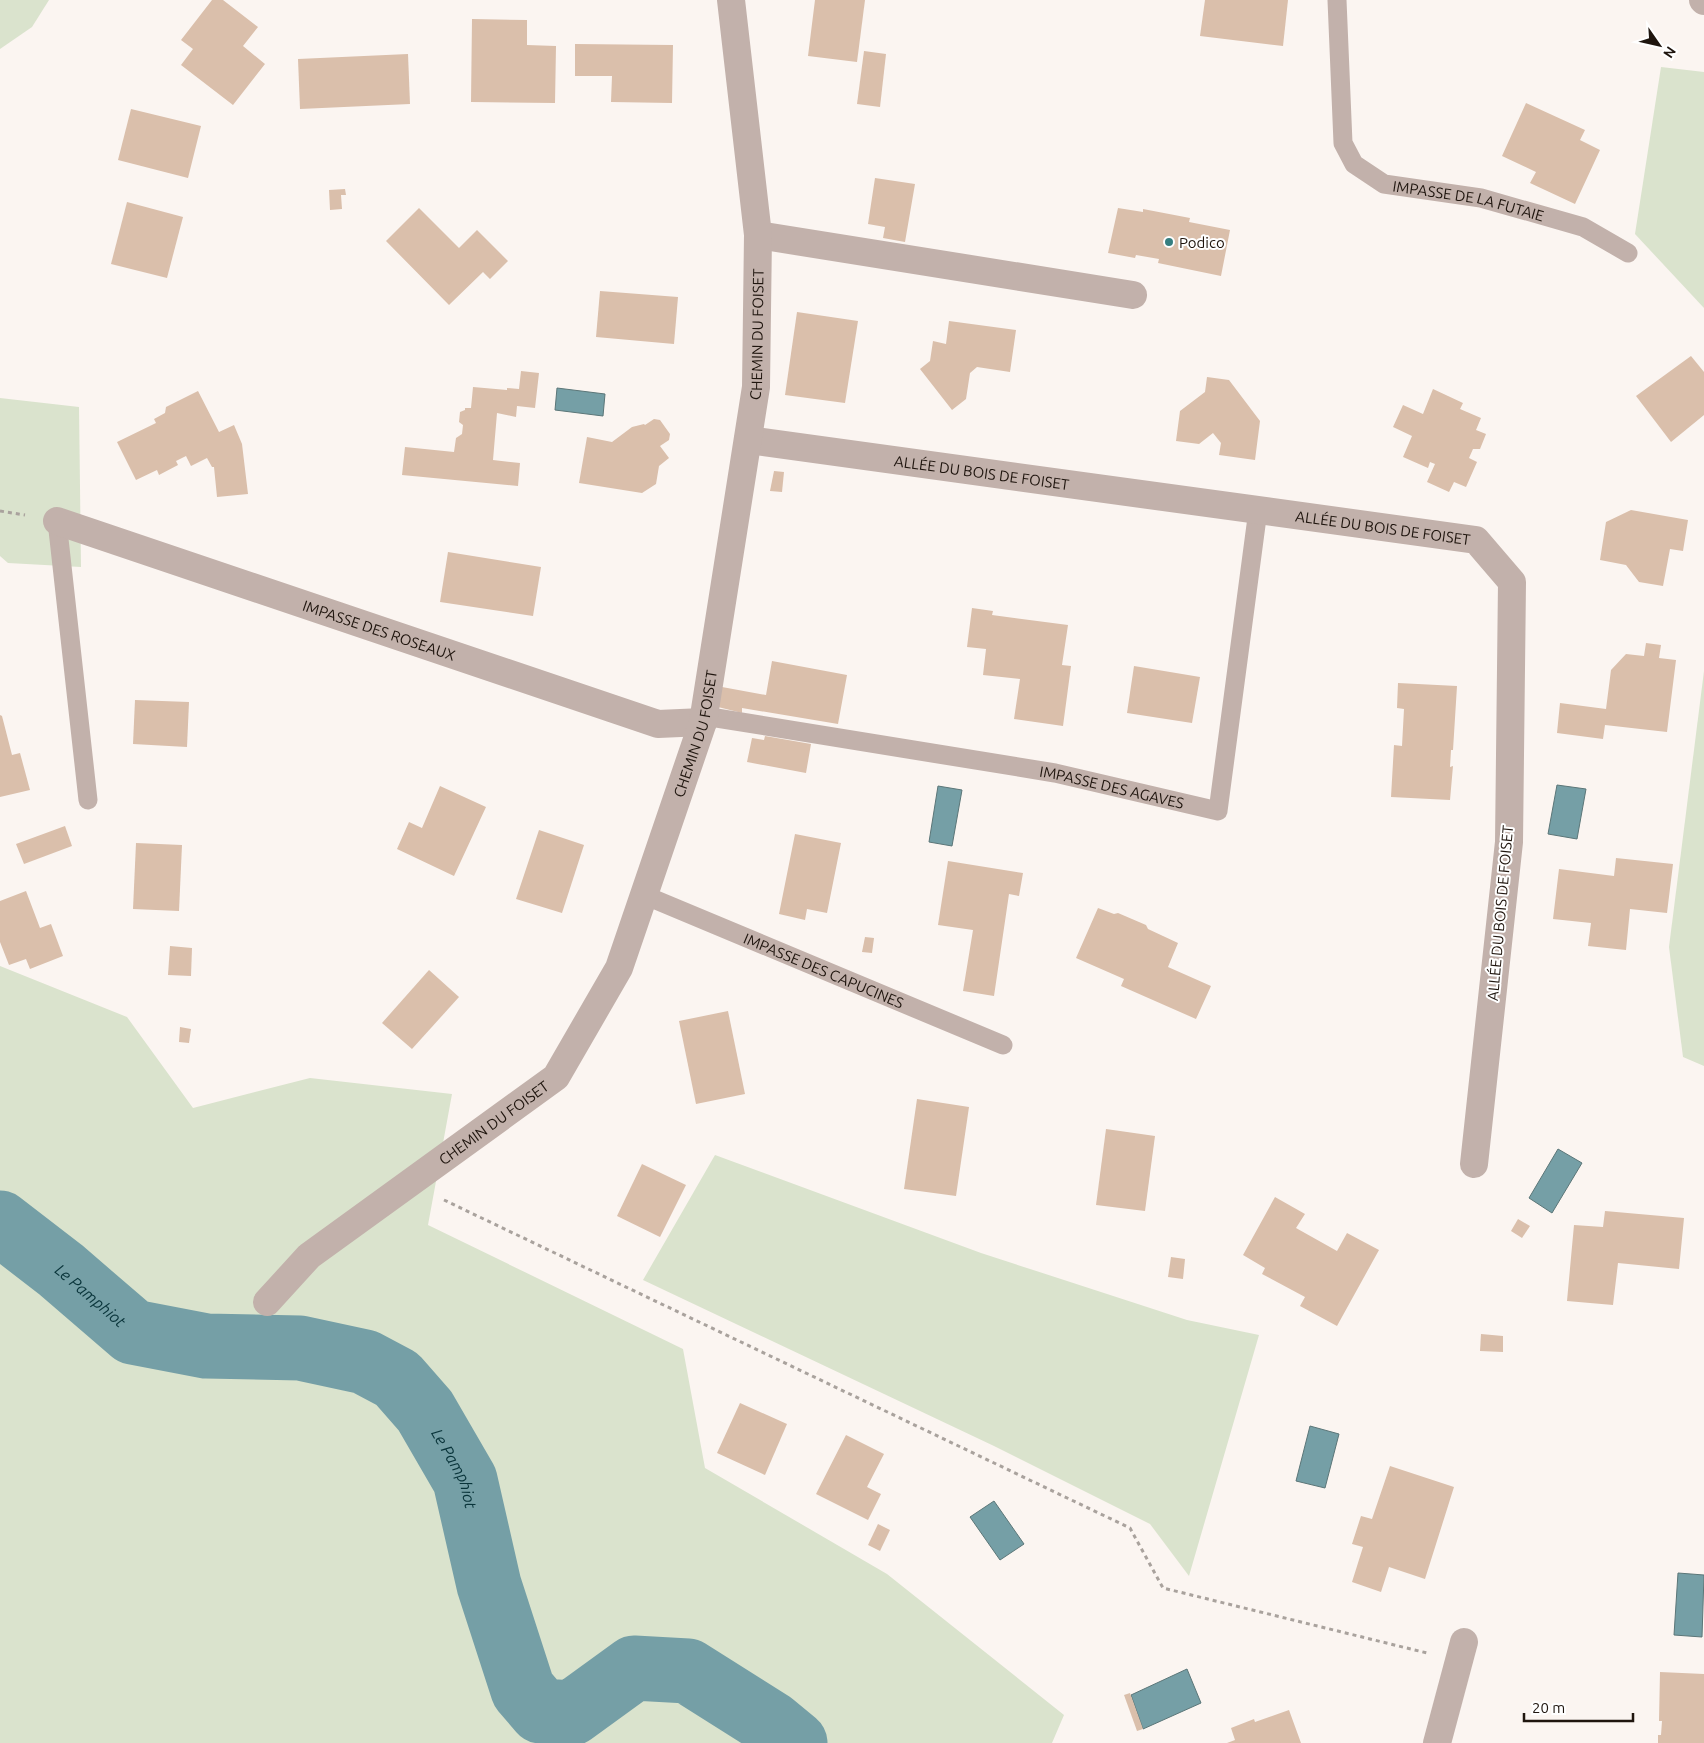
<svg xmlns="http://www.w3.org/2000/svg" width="1704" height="1743" font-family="Ubuntu,sans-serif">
<rect width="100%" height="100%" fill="#fbf5f1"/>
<g fill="#dae3cd">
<path d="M0,0H49L32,27L0,49Z"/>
<path d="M1661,67L1704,72V308L1635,234Z"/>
<path d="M0,398L79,407L81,567L8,563L0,556Z"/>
<path d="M1704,671V1066L1683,1057L1669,947Z"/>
<path d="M0,966L127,1017L193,1108L310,1078L452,1094L428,1225L683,1349L705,1468L887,1574L1064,1715L1052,1743H0Z"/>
<path d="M715,1155L981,1253L1187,1320L1259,1335L1189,1576L1150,1524L994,1446L643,1280Z"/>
</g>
<g fill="#759fa6" stroke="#5b7678">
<path d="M557,388L605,394L603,416L555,410Z"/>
<path d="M1557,785L1586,789L1577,839L1548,834Z"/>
<path d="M938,786L962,790L952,846L929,842Z"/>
<path d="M1558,1149L1582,1163L1552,1213L1529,1198Z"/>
<path d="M1310,1426L1339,1434L1325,1488L1296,1481Z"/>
<path d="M994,1501L1024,1544L1000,1560L970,1517Z"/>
<path d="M1678,1573L1704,1575L1702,1637L1674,1635Z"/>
<path d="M1187,1669L1201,1703L1143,1729L1131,1695Z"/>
</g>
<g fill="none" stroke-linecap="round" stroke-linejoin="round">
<path stroke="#759fa6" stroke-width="65" id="s1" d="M0,1223L61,1270L133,1332L206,1346L300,1348L365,1362L397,1379L425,1411L465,1480L489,1585L523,1690L541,1711L572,1713L634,1668L688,1671L772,1724L795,1743"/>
</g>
<g fill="#dabfab">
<path d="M212,0H223L258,27L243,46L265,64L233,105L181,65L193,49L181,40Z"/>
<path d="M815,0H865L857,62L808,56Z"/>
<path d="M1205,0H1288L1283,46L1200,36Z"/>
<path d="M472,19L527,20V45L556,46L555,103L471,102Z"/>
<path d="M575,44L673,45L672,103L611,102L612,76H575Z"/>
<path d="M864,51L886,54L880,107L857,104Z"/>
<path d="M408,54L410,104L300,109L298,59Z"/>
<path d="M1526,103L1585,130L1580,140L1600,150L1575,204L1530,183L1536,172L1502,156Z"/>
<path d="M131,109L201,126L188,178L118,160Z"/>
<path d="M875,178L915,184L905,242L883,238L885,227L868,224Z"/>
<path d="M345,189L346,195H341L342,209L330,210L329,190Z"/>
<path d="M127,202L183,217L167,278L111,264Z"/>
<path d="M419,208L459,248L477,230L508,261L490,279L483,272L449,305L386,241Z"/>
<path d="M1118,208L1143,212V209L1190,218L1189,222L1230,230L1221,276L1158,263L1159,259L1136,255L1135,258L1108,253Z"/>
<path d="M600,291L678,297L674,344L596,337Z"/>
<path d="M797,312L858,321L845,403L785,395Z"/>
<path d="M949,321L1016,330L1010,372L977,367L970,373L966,399L952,410L920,369L930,361L933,341L946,344Z"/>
<path d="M1691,356L1704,372V415L1671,442L1636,396Z"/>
<path d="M521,371L539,373L535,408L517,406L516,417L497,413L493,460L520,463L518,486L402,475L405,447L454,452L456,438L462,434L463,425L459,422L460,412L465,410V408H471L473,387L507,390V388L519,389Z"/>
<path d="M1207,377L1229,380L1260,421L1255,460L1219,455L1221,443L1213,433L1199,444L1176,441L1180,411L1205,392Z"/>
<path d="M1433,389L1463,403L1460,409L1481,418L1476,430L1486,434L1480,449H1473L1469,458L1477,462L1466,487L1454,482L1449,492L1427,482L1435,464L1430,462L1428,468L1403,457L1412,436L1393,427L1403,405L1423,414Z"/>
<path d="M198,391L219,432L234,425L242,444L248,494L217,497L214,467H212L207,458L191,466L186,456L176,461L178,465L159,475L157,470L136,480L117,442L156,423L154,419L165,413L166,407Z"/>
<path d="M654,419L660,420L670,434L669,440L660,446L669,458L659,466L656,484L642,493L579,483L587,437L612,442L632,427L644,424L645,425Z"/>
<path d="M774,471L784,472L782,492L770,491Z"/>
<path d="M1631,510L1688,520L1683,551L1670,549L1663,586L1639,582L1626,565L1600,560L1606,522Z"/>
<path d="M448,552L541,567L533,616L440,602Z"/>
<path d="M972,608L993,611L992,615L1068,625L1062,665L1071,666L1063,726L1014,719L1020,679L983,675L986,649L967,647Z"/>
<path d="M1646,643L1661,645L1659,658L1676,660L1667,732L1605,725L1603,739L1557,733L1560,703L1606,709L1611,670L1626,654L1644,656Z"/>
<path d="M772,661L847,675L838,724L742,708V713L718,707L722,687L766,695Z"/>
<path d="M1134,666L1200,677L1192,723L1127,713Z"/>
<path d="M1398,683L1457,686L1453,750H1451L1450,767L1453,766L1450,800L1391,797L1394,745L1402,746L1404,709L1397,708Z"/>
<path d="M135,700L189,702L187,747L133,744Z"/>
<path d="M0,715L2,716L12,755L20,753L30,790L0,797Z"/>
<path d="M765,736L811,744L806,773L747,762L752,738L764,740Z"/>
<path d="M440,786L486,807L454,876L397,849L409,822L422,828Z"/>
<path d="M65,826L72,846L24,864L16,844Z"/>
<path d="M539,830L584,845L562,913L516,899Z"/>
<path d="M795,834L841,843L827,913L807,909L805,920L779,914Z"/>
<path d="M136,843L182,845L179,911L133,909Z"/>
<path d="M1616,858L1673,864L1667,913L1630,909L1626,950L1588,946L1591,923L1553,919L1559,869L1614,876Z"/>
<path d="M948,861L1023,873L1019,896L1009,894L994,996L963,991L973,930L938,925Z"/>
<path d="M26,891L40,928L51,924L63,956L30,969L26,959L9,965L0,942V901Z"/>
<path d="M1098,908L1114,914L1118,913L1146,925L1148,929L1178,943L1168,967L1211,986L1196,1019L1121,986L1124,979L1076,958Z"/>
<path d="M865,937L874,938L872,953L862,952Z"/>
<path d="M170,946L192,948L191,976L168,975Z"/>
<path d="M429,970L459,997L412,1049L382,1023Z"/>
<path d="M728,1011L745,1094L696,1104L679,1021Z"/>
<path d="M180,1027L191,1029L189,1043L179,1042Z"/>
<path d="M917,1099L969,1107L956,1196L904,1189Z"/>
<path d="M1106,1129L1155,1136L1145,1211L1096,1205Z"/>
<path d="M642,1164L686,1185L660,1237L617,1216Z"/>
<path d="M1275,1197L1305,1214L1296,1228L1337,1251L1347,1233L1379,1250L1337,1326L1300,1306L1305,1297L1262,1274L1265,1268L1243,1255Z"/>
<path d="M1605,1211L1684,1218L1679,1269L1618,1263L1613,1305L1567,1301L1574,1225L1603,1227Z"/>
<path d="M1518,1219L1530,1226L1522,1238L1511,1231Z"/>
<path d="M1171,1257L1185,1259L1183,1279L1168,1277Z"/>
<path d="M1481,1334L1503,1336V1352L1480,1351Z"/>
<path d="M740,1403L787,1424L765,1475L717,1453Z"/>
<path d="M846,1435L884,1454L867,1487L881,1494L868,1520L816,1494Z"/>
<path d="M1390,1466L1454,1487L1425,1579L1389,1567L1381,1592L1352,1582L1363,1547L1352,1544L1361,1516L1372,1519Z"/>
<path d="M878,1524L890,1530L880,1551L868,1545Z"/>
<path d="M1660,1672L1704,1674V1743H1658V1735H1661L1662,1721H1659Z"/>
<path d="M1130,1693L1143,1729L1137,1731L1124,1695Z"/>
<path d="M1289,1710L1301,1743H1227L1235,1740L1231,1728L1254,1719L1255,1722Z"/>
</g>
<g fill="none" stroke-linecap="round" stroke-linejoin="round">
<g stroke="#a9a29d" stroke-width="3" stroke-dasharray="4 4" stroke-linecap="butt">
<path d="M0,511L25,515"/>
<path d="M444,1200L1130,1528L1163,1588L1427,1653"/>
</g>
<g stroke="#c2b1ab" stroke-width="19">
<path id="s2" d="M1337,0L1343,143L1354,164L1384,184L1481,198L1583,227L1628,253"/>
<path d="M57,521L88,800"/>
<path id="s3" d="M704,716L1055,773L1218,811L1258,510"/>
<path id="s4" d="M644,895L1003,1045"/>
</g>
<g stroke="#c2b1ab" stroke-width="28">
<path d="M758,235L1133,295"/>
<path id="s5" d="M748,440L1476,540L1512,582L1509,842L1474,1164"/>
<path id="s6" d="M57,521L658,724L703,722"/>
<path id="s7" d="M267,1302L309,1256L556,1077L619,968L703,722L756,387L758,235L731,0"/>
<path d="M1437,1743L1464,1642"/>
</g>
<path stroke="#c2b1ab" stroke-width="28" d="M1703,0L1704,1"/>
</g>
<circle fill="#357e80" stroke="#fff" stroke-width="2" cx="1169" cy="242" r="5"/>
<g text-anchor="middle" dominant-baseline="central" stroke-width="4" stroke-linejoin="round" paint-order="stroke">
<g font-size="15" fill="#1f150e" stroke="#fff">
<text stroke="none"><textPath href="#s2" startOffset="289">IMPASSE DE LA FUTAIE</textPath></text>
<text stroke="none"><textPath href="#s7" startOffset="1145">CHEMIN DU FOISET</textPath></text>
<text stroke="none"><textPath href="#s5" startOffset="236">ALLÉE DU BOIS DE FOISET</textPath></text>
<text stroke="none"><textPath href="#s5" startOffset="641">ALLÉE DU BOIS DE FOISET</textPath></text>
<text stroke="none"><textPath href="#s6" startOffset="340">IMPASSE DES ROSEAUX</textPath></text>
<text stroke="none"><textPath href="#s7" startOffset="740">CHEMIN DU FOISET</textPath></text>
<text stroke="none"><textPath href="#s3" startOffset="414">IMPASSE DES AGAVES</textPath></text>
<text transform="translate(1500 913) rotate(-85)">ALLÉE DU BOIS DE FOISET</text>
<text stroke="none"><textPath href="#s4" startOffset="195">IMPASSE DES CAPUCINES</textPath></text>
<text stroke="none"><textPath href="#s7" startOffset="290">CHEMIN DU FOISET</textPath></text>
</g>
<g font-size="15" fill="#1f150e" stroke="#fff" text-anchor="start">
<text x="1179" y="242">Podico</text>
</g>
<g font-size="16" font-style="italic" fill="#09343a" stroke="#fff">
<text stroke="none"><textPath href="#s1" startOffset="116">Le Pamphiot</textPath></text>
<text stroke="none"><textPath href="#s1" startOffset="551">Le Pamphiot</textPath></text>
</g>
</g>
<g transform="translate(1659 45) rotate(124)" stroke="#ffffff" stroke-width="4" paint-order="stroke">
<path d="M0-4L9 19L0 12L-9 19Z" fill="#1f150e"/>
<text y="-8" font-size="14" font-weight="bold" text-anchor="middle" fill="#1f150e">N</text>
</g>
<path d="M1524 1713v8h109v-8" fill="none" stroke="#1f150e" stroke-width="2.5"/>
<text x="1532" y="1713" font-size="15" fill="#1f150e" stroke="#ffffff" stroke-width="4" paint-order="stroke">20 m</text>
</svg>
